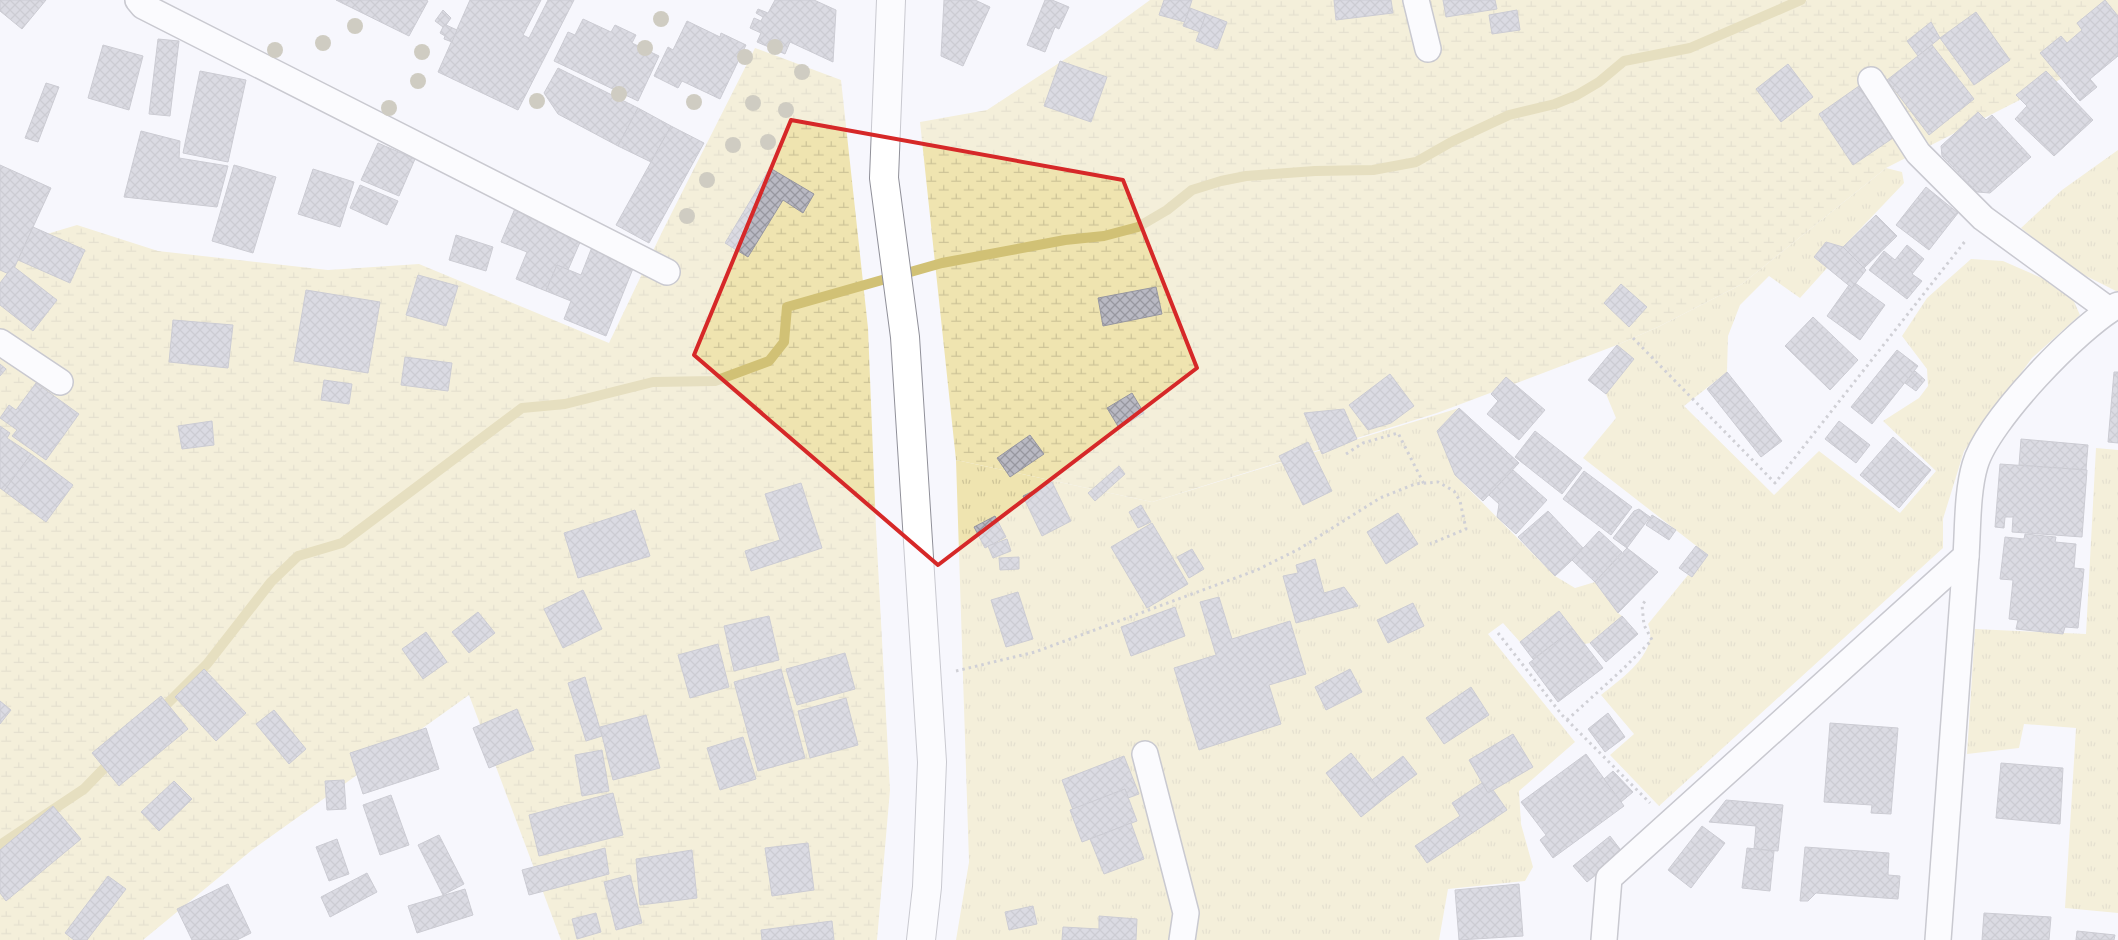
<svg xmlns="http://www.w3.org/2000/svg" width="2118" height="940" font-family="Inter,sans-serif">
<defs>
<pattern id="grass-tufts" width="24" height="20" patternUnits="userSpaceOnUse" patternTransform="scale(1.25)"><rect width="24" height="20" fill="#efe4b0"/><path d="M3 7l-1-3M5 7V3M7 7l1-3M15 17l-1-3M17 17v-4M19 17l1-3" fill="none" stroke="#cec498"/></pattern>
<pattern id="wetland-marsh" width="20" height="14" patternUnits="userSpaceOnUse" patternTransform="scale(1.25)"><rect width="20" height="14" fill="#efe4b0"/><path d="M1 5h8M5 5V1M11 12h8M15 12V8" fill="none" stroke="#cec498"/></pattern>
<pattern id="building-cross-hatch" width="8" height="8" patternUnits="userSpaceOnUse" patternTransform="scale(1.25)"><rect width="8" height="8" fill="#b9b9c3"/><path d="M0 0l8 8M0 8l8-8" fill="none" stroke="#97979f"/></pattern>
</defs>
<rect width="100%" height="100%" fill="#f7f7fd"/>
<g fill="url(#grass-tufts)">
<path d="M2118,150V292L2072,269L2021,228L2062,190Z"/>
<path d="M1886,168L1902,172L1904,183L1843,247L1826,242L1814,257L1827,268L1800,298L1769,276L1740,305L1728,336L1727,372L1684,406L1774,495L1819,451L1900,513L1936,471L1883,421L1919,398L1928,386L1927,369L1902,336L1927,298L1971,259L2003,261L2044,279L2061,292L2072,297L2080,315L2032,358L1964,451L1943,519V548L1659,806L1610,755L1634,734L1601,695C1621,679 1660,652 1648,624L1688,575L1692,577L1708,555L1583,458L1616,418L1606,394L1634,359L1617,345L1658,327L1742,284Z"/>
<path d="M1459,408L1437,431L1455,475L1555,576L1575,588L1595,582L1618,613L1622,616L1590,643L1585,644L1559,611L1520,642L1503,623L1488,634L1575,742L1519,791L1521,824L1533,867L1525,881L1448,889L1439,940H956L969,862L956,460L1152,502Z"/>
<path d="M2096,448L2118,450V913L2065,908L2076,728L2024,724L2019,748L1967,754L1975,629L2086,634Z"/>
</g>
<g fill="url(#wetland-marsh)">
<path d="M1150,0H2118V37L2061,79L1886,168L1742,284L1658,327L1617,345L1437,413L1152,502L956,460L920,122L987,110L1102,35Z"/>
<path d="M755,48L841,80L868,328L876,528L890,790L877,940H561L469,695L252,850L143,940H0V248L77,225L158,251L328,270L419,264L609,343L662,232Z"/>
</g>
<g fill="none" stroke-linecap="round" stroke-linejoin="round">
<g stroke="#d1c175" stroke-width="10">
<path d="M159,712L207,664L271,582L298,556L342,543L522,408L565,404L653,382L715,381L769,361L784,342L787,307L942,263L1065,240L1104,236L1138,227L1167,210L1192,190L1221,181L1246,176L1315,171L1373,170L1416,162L1453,141L1509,115L1555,104L1577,95L1599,82L1624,61L1690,48L1801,0"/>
<path d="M0,845L84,789L114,758"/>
</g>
</g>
<g fill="url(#building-cross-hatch)" stroke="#9696a0">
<path d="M0,0H46L22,29L0,11Z"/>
<path d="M336,0H426L428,1L409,36Z"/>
<path d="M470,0H541L523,35L529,38L548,0H574L518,110L438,72Z"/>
<path d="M775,0H814L836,10L833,62L790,42L785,54L757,42L761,33L750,28L754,18L761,21L763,17L756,13L758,9L768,13Z"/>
<path d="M944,0H975L990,7L963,66L941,56Z"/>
<path d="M1045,0H1052L1069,7L1059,29L1055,27L1045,52L1027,45Z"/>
<path d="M1164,0H1192L1185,22L1159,15Z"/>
<path d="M1334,0H1391L1393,13L1336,20Z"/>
<path d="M1443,0H1495L1497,9L1446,17Z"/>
<path d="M2105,0L2118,16V56L2090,79L2097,87L2080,101L2040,53L2061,36L2067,43L2082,30L2077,23Z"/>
<path d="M1190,8L1206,14L1200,32L1183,26Z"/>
<path d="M443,10L451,18L446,25L457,30L452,42L444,39L445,36L440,33L443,27L435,21Z"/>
<path d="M1517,10L1520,30L1492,34L1489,15Z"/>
<path d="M1976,12L2010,60L1974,85L1940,38Z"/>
<path d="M1206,14L1227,22L1217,49L1196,41Z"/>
<path d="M583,19L611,32L615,25L636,35L632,43L659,56L638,101L554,61L568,32L575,35Z"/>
<path d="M687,21L720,37L721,33L746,45L720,99L682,81L678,88L654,76L668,47L673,50Z"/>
<path d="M1931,22L1940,38L1918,56L1907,41Z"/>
<path d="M158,39L179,41L170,116L149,114Z"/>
<path d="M103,45L143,56L129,110L88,98Z"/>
<path d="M1932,45L1974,99L1929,135L1887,80Z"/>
<path d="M1060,61L1107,77L1091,122L1044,106Z"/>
<path d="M1788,64L1813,97L1781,122L1756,89Z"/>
<path d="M558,68L638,108L618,146L558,114L544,93Z"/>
<path d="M200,71L246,80L228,162L183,153Z"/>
<path d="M2046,71L2093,120L2054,156L2015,119L2027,106L2016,95Z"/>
<path d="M46,83L59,87L38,142L25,138Z"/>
<path d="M1859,86L1893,138L1853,165L1819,114Z"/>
<path d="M638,108L671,126L651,162L618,146Z"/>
<path d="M1978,112L1986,120L1992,115L2031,157L1990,193L1977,192L1942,156L1941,146Z"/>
<path d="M671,126L704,143L649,243L616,225Z"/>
<path d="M141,131L180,141L179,158L228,166L217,207L124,197Z"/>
<path d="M378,143L415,159L399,196L361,180Z"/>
<path d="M0,165L51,188L11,275L0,270Z"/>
<path d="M234,165L276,177L253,253L212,241Z"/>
<path d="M770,168L814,194L803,213L783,200L748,257L725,243Z"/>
<path d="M313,169L354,182L340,227L298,214Z"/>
<path d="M360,185L398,201L387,225L350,208Z"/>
<path d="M1926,187L1958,213L1929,250L1896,225Z"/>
<path d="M516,206L584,233L568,270L557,265L546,291L516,279L527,252L501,242Z"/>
<path d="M1876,215L1897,236L1863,269L1843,247Z"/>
<path d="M33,227L85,250L70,283L18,260Z"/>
<path d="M456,235L493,247L486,271L449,260Z"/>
<path d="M1826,242L1843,247L1866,270L1852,288L1814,257Z"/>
<path d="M1907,245L1924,259L1912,274L1922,281L1907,299L1869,270L1884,251L1895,260Z"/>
<path d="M592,247L636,261L606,336L564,319L571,301L546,291L557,265L581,275Z"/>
<path d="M13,266L57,300L33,331L0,305V283Z"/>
<path d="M418,275L458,286L446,326L406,315Z"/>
<path d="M1855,283L1885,305L1860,340L1827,316L1849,285L1852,288Z"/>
<path d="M1621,284L1647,307L1629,327L1604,303Z"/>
<path d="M1156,287L1162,314L1103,326L1098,298Z"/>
<path d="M306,290L380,302L368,373L294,361Z"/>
<path d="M1813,317L1858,360L1830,390L1785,346Z"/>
<path d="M173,320L233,325L228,368L169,362Z"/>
<path d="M1617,345L1634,359L1606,394L1588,380Z"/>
<path d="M1897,350L1918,366L1872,424L1851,407Z"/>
<path d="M405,357L452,363L448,391L401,385Z"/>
<path d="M0,364L6,369L0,376Z"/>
<path d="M1915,371L1925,380L1916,391L1905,383Z"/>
<path d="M1727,372L1782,441L1761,457L1707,389Z"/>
<path d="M2114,372H2118V443L2108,442Z"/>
<path d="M1390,374L1414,406L1391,423L1368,430L1349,405Z"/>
<path d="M1506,377L1545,410L1519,440L1487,414L1498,401L1491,394Z"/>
<path d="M324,380L352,384L349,404L321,400Z"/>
<path d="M36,383L79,414L46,460L12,436L17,430L0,418L9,405L16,410Z"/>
<path d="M1132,393L1144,413L1119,428L1107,408Z"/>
<path d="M1459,408L1519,463L1483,501L1455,475L1437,431Z"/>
<path d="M1344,409L1357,439L1322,454L1304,413Z"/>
<path d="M212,421L214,445L182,449L178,426Z"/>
<path d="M1839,421L1870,445L1856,463L1825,439Z"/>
<path d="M0,426L10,433L7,438L31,454L4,491L0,488Z"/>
<path d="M1535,431L1582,468L1562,494L1515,457Z"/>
<path d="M1030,435L1044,454L1010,477L997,458Z"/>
<path d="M1893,437L1931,470L1899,508L1860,475Z"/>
<path d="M2021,439L2088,445L2086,470L2019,465Z"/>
<path d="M1308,442L1332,491L1303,505L1279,456Z"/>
<path d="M31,454L73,485L46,522L4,491Z"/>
<path d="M2000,464L2087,470L2082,537L2012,532L2013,517H2005L2004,528L1995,527Z"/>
<path d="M1119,466L1125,474L1095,501L1088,493Z"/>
<path d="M1513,470L1547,500L1516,534L1497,517L1499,504L1489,495Z"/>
<path d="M1584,471L1632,507L1611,535L1563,499Z"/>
<path d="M1052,482L1071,521L1042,536L1023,496Z"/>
<path d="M801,483L822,548L751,571L745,551L780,540L765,494Z"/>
<path d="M1141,505L1151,522L1138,528L1129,512Z"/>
<path d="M1639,509L1650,517L1627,548L1613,538L1634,511Z"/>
<path d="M635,510L650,556L578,578L564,533Z"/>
<path d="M1548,511L1584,549L1555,576L1518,537Z"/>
<path d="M1398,513L1418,544L1386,564L1367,532Z"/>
<path d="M1652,515L1676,530L1669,540L1646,525Z"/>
<path d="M995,516L1006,537L985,548L974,527Z"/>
<path d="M1152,523L1188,584L1147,608L1111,547Z"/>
<path d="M1599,531L1622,552L1595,582L1572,560Z"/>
<path d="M2025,534L2056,537L2055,542L2076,544L2074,568L2084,569L2078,628L2065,627L2063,634L2016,629L2018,620L2009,619L2013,580L2000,579L2005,537L2024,539Z"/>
<path d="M1007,539L1011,551L993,558L988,546Z"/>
<path d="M1696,546L1708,555L1692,577L1679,568Z"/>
<path d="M1627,548L1658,572L1618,613L1595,582Z"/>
<path d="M1192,549L1204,569L1189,578L1177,557Z"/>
<path d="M1019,557V569L1000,570L999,558Z"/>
<path d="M1315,559L1324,593L1344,587L1358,606L1296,623L1283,576L1298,573L1296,565Z"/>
<path d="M583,590L602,629L563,648L544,609Z"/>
<path d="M1018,592L1033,639L1006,647L991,600Z"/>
<path d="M1219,597L1232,639L1290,621L1306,674L1269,685L1281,724L1199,750L1174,668L1216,655L1200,602Z"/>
<path d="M1413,603L1424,626L1388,643L1377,620Z"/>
<path d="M1175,607L1185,636L1131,656L1121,627Z"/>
<path d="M1559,611L1573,629L1533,659L1520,642Z"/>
<path d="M478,612L495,633L469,653L452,632Z"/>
<path d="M769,616L779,660L734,671L724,626Z"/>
<path d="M1622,616L1638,634L1606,662L1590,643Z"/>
<path d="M1573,629L1603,668L1558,702L1529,663Z"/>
<path d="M426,632L447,662L423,679L402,649Z"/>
<path d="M718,644L729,687L690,698L678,655Z"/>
<path d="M845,653L855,689L797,705L786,669Z"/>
<path d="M204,669L246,713L216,741L175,697Z"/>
<path d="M781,669L805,758L758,771L734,682Z"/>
<path d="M1350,669L1362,692L1326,710L1315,687Z"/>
<path d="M585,677L602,736L586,741L568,683Z"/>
<path d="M1471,687L1489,715L1444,744L1426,718Z"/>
<path d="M161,696L188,729L119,786L92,753Z"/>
<path d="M846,698L858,745L810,758L798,711Z"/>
<path d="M0,701L11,710L0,724Z"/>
<path d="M517,709L534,750L489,768L473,728Z"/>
<path d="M274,710L306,749L289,764L256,724Z"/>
<path d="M1608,713L1625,737L1605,752L1588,729Z"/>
<path d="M646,715L660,768L613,780L600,727Z"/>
<path d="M1830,723L1898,728L1891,814L1871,813L1872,805L1824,802Z"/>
<path d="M426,728L439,769L363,794L350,753Z"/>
<path d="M1513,734L1533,767L1488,793L1469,760Z"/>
<path d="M743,737L756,779L720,790L707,748Z"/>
<path d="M602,750L609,791L582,796L575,755Z"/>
<path d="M1351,753L1386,797L1361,817L1326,773Z"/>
<path d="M1586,754L1624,806L1553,858L1540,840L1546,835L1521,802Z"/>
<path d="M1124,756L1139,794L1128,798L1125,789L1073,810L1062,780Z"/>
<path d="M1403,756L1417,774L1386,797L1372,780Z"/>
<path d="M2001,763L2063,768L2060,824L1996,818Z"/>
<path d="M1613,771L1633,792L1621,802L1604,779Z"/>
<path d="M344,780L346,809L327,810L325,781Z"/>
<path d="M174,781L192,799L159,831L141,812Z"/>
<path d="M1482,783L1488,793L1493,790L1507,810L1427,863L1415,846L1460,816L1452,803Z"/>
<path d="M1125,789L1137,821L1082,842L1070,810Z"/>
<path d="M613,793L623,835L539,856L529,815Z"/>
<path d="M391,795L409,845L380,855L363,805Z"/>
<path d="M1726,800L1783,805L1778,851L1754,849L1756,826L1709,822Z"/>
<path d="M53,806L81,839L6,901L0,893V850Z"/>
<path d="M1131,823L1144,859L1104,874L1090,839Z"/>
<path d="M1702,826L1725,843L1691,888L1668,870Z"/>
<path d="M439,835L464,884L443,895L418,845Z"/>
<path d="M1610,836L1623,853L1587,882L1573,866Z"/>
<path d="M337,839L349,874L329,881L316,847Z"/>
<path d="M808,843L814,890L772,896L765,848Z"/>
<path d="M1805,847L1889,853L1888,875L1900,876L1898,899L1816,893L1808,901H1800Z"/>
<path d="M605,848L609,874L529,895L522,870Z"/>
<path d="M1747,848L1774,851L1770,891L1742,888Z"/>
<path d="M692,850L697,898L640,905L636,859Z"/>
<path d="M367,873L377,892L330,917L321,897Z"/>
<path d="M630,875L642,923L616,930L604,882Z"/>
<path d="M108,876L126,889L87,940H74L65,933Z"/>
<path d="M228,884L251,933L237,940H192L177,909Z"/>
<path d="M1519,884L1523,936L1459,940L1455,890Z"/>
<path d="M465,889L473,915L417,933L408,906Z"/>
<path d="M1033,906L1037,924L1009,930L1005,912Z"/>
<path d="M596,913L601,932L577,939L572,919Z"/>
<path d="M1984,913L2051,917L2049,940H1982Z"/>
<path d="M1099,916L1137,919L1136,940H1062L1063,927L1099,929Z"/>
<path d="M832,921L834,940H762L761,930Z"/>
<path d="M2077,931L2115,935L2114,940H2076Z"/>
</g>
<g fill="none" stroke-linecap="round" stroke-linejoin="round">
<g stroke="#909099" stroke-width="28">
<g id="minor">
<path d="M138,0L143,6L667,272"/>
<path d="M1416,0L1428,49"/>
<path d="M1871,80L1918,153L1983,218L2109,310"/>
<path d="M0,342L60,382"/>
<path d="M1145,754L1186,913L1182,940"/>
<path d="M1604,940L1609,878L1966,556C1968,528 1967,492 1975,465C1987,422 2078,327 2118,305"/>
<path d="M1938,940L1966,556"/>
</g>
</g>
<g stroke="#909099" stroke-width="30">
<path id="secondary" d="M891,0L884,178L905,337L932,762L927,887L921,940"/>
</g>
<g stroke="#a0a0a6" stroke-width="3" stroke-dasharray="2.5 4" stroke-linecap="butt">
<path d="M1633,338L1775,483L1966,240"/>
<path d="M1346,454L1363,443L1398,433L1424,484"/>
<path d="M1498,633L1562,715L1650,803"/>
<path d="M956,671L1035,652L1257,570L1299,549L1380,498L1415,484L1438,482L1454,491L1460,501L1466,529L1430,544"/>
<path d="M1567,720L1623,669L1652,640L1644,625L1642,605L1646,600"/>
</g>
<use href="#minor" stroke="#fff" stroke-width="25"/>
<use href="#secondary" stroke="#fff" stroke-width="28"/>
</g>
<g fill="#9e987a">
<circle cx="661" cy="19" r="8"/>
<circle cx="355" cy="26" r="8"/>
<circle cx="323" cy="43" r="8"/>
<circle cx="775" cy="47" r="8"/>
<circle cx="645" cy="48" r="8"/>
<circle cx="275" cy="50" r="8"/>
<circle cx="422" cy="52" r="8"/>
<circle cx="745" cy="57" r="8"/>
<circle cx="802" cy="72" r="8"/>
<circle cx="418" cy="81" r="8"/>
<circle cx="619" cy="94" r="8"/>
<circle cx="537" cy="101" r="8"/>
<circle cx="694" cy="102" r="8"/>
<circle cx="753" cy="103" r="8"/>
<circle cx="389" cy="108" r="8"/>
<circle cx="786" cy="110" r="8"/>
<circle cx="768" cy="142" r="8"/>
<circle cx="733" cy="145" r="8"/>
<circle cx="707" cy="180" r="8"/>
<circle cx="687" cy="216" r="8"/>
</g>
<path d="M0 0H2118V940H0ZM791,120L1123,180L1197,368L938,565L694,355Z" fill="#f7f7fd" fill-opacity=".55" fill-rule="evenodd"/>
<path fill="none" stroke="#d62828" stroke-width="4" stroke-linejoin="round" d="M791,120L1123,180L1197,368L938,565L694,355Z"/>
</svg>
